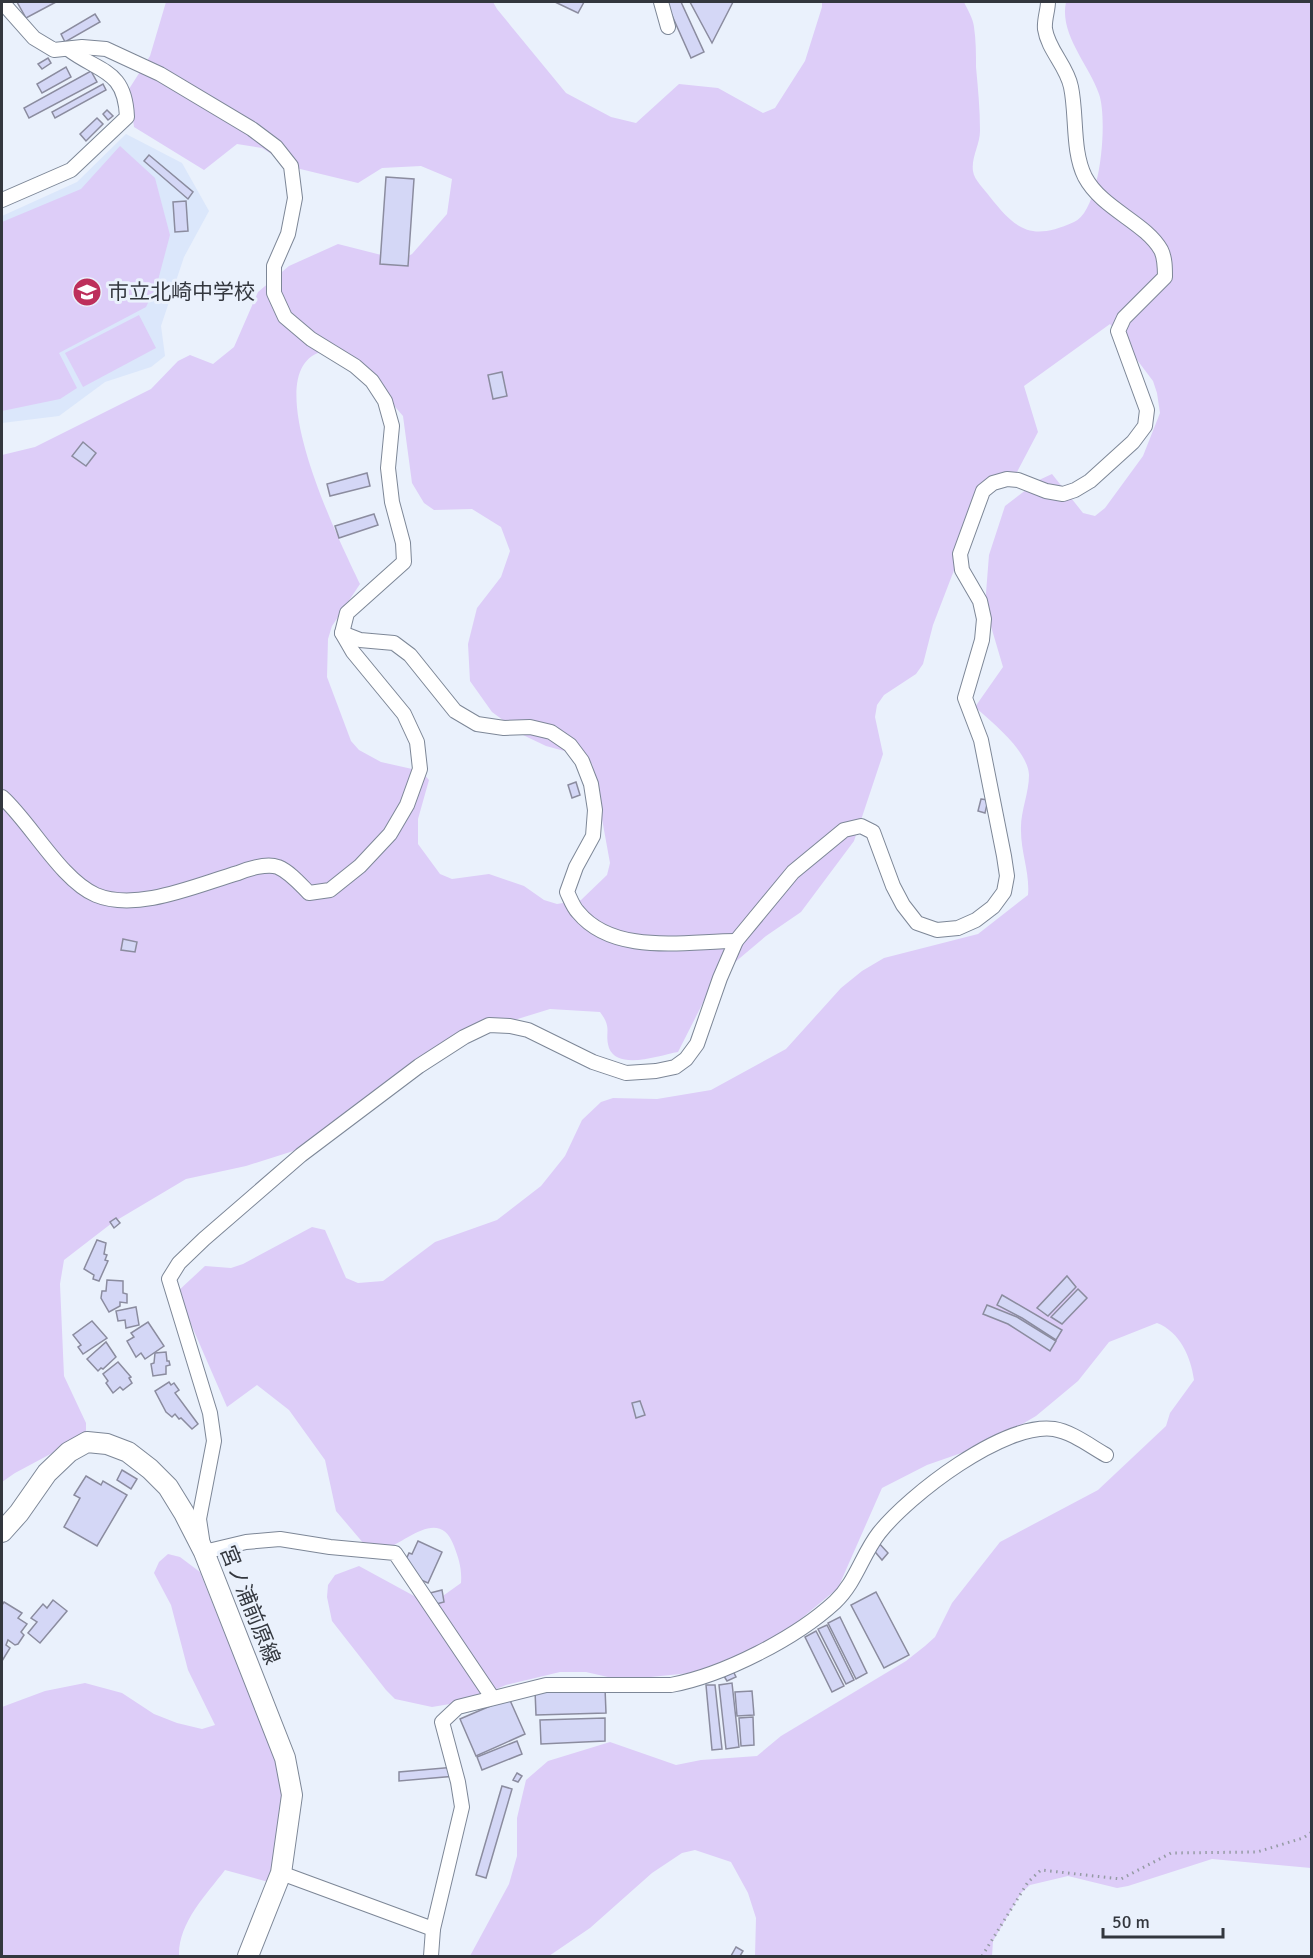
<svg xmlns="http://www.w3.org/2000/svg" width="1313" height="1958" font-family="Signika,'Noto Sans JP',sans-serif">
<rect width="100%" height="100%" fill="#eaf1fc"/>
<path fill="#dbe7fb" d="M126,134L182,163L209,211L184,257L161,326L165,356L151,367L105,382L59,416L2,423V216L77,182Z"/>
<g fill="#ddcdf8" fill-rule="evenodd">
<path d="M166,2H493L497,9L566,93L611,117L636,123L679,84L718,88L763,113L775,108L805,61L822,7V2H964C967,9 973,18 974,27C976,40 976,54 976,67C978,88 980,110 980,131C980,144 971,158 973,171C974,180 985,190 990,197C1017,231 1032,241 1074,222C1101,210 1108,119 1099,94C1089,65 1059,34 1066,2H1311V1868L1212,1859L1128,1886L1117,1888L1068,1876L1030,1885L1021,1893L993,1941L992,1956H755L756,1918L748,1893L731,1862L695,1850L682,1853L652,1873L590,1928L549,1956H470L509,1884L517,1856V1818L526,1780L548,1761L610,1742L676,1765L701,1760L757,1756L781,1736L906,1661L925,1646L935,1637L952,1603L1000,1542L1098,1490L1166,1426L1170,1413L1194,1380C1191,1357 1180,1332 1157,1323L1109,1342L1078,1381L1036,1416L990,1443L927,1465L882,1488L838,1588L767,1647L720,1670L621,1680L586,1672H560L506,1685L468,1701L432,1707L395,1699L386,1690L332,1621L327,1597L328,1585L335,1575L359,1566L427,1603L440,1598L461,1583C462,1569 459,1559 454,1546C440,1507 407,1541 384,1550C379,1551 374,1551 370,1551L336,1511L325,1460L289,1410L257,1385L227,1407L177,1292L205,1266L231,1268L243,1264L312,1227L325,1230L346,1278L358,1283L383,1281L435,1242L497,1220L541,1186L565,1156L582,1120L601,1102L613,1098L657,1099L711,1090L786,1049L841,988L862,971L884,958L978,934L1028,895C1030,873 1021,853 1021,831C1020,812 1029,794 1029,775C1028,751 992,722 975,707L1003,667L985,606L989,555L1005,506L1039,480L1052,474L1083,513L1095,516L1105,508L1143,456L1160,413L1157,393L1153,381L1110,324L1024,386L1038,432L1017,472L989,494L966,539L933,625L923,664L916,674L884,695L877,705L875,717L883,754L854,841L801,912L766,936L715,979L678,1052C660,1055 618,1071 609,1048C604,1032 613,1029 600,1012L550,1009L469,1034L410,1064L356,1119L309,1146L246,1166L186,1179L112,1223L64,1260L60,1284L64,1376L86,1423V1435L15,1473L2,1482V455L35,447L151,389L178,361L190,355L213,364L234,347L258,292L289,266L338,244L401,260L412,254L447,214L452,179L421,166L382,168L358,183L292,167L262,148L237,144L204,170L134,127L129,89L150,56ZM325,351L352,357L403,416L412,483L424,503L434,510L472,509L501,527L510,551L501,577L477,608L468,644L470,681L492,712L523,735L546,746L579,755L592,764L610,863L607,875L581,900L557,904L544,900L524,886L489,874L452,879L440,874L418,844V819L429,780L421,771L381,762L359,750L351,741L327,677L328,639L332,626L360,584C342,546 251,365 325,351Z"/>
<path d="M120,146L155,178L170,235L157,284L146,307L59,353L77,388L60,399L2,411V222L81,189Z"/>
<path d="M139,315L156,348L83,387L65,353Z"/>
<path d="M168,1554L180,1557L200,1572L241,1674L282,1758L289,1822L279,1885L225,1870C206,1895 178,1923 179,1956H2V1707L45,1691L85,1683L122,1693L154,1714L177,1723L202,1729L215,1725L188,1670L171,1605L154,1573L159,1562Z"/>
</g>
<g fill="#d4d7f6" stroke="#8b8c9f" stroke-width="1.5">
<path d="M17,2H56L26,18Z"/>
<path d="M555,2H584L578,13Z"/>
<path d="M666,2H681L704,52L691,58Z"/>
<path d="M690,2H733L712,43Z"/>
<path d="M95,14L100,22L65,42L61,34Z"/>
<path d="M48,58L51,63L42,69L38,64Z"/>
<path d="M66,67L71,77L42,93L37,84Z"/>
<path d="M91,71L97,82L29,118L24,108Z"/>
<path d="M103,84L106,90L55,118L52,112Z"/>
<path d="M107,110L113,116L108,120L103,114Z"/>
<path d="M97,118L103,124L86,141L80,134Z"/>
<path d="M149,155L193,192L188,199L144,161Z"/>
<path d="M386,177L414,179L408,266L380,264Z"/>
<path d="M186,201L188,231L175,232L173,202Z"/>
<path d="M502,372L507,396L493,399L488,375Z"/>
<path d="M83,442L96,453L86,466L72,456Z"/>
<path d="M367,473L370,486L330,496L327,484Z"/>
<path d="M374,514L378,525L339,538L335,526Z"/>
<path d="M576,782L580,795L572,798L568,785Z"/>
<path d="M981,799L988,800L985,813L978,811Z"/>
<path d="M123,939L137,942L135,952L121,950Z"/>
<path d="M116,1218L120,1223L114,1228L110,1222Z"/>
<path d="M97,1240L106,1243L104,1254L107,1255L105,1260L108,1261L99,1281L93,1279L94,1275L84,1269Z"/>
<path d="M1067,1276L1076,1287L1048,1316L1037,1308Z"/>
<path d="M107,1280L123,1281V1293L127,1294V1303L120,1302V1306L109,1312L101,1298L102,1291H106Z"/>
<path d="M1078,1289L1087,1298L1062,1324L1051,1317Z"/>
<path d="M1002,1295L1062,1330L1056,1340L1022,1318L997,1305Z"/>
<path d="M987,1305L1017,1317L1056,1341L1050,1351L1008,1324L983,1314Z"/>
<path d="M136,1307L139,1325L126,1328L125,1320L118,1321L116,1311Z"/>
<path d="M92,1321L107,1338L83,1354L78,1347L81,1345L73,1335Z"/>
<path d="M148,1322L164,1346L145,1359L141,1353L136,1357L127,1341L134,1337L131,1333Z"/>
<path d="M106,1342L116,1357L103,1369L101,1368L98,1371L87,1359Z"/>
<path d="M166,1352L167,1361H169L170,1365L166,1366V1374L153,1376L151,1364L154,1363L155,1353Z"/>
<path d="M118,1362L131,1377L129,1378L132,1383L123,1390L120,1387L113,1393L106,1383L108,1381L103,1374Z"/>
<path d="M169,1382L171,1385L174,1383L179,1390L175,1393L198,1424L192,1429L181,1418L179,1419L175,1414L172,1417L166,1412L155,1391Z"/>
<path d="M640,1401L645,1415L636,1418L632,1403Z"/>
<path d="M122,1470L137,1479L131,1489L117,1480Z"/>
<path d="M86,1476L101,1485L103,1481L127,1495L97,1546L64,1527L80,1498L74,1495Z"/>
<path d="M418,1541L442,1552L428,1583L405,1573L403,1566L409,1553L412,1554Z"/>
<path d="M877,1541L888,1553L882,1560L871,1547Z"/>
<path d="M442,1590L444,1602L425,1607L422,1595Z"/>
<path d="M876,1592L909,1655L884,1668L851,1605Z"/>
<path d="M53,1600L67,1611L40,1643L28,1633L37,1622L31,1618L43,1604L47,1608Z"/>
<path d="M4,1602L22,1613L18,1618L27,1624L21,1632L24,1635L18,1644L15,1645L8,1640L6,1645L10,1648L2,1661V1605Z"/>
<path d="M840,1617L867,1673L856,1679L828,1623Z"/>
<path d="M827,1625L854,1680L846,1684L818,1629Z"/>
<path d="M816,1631L844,1686L832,1692L805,1637Z"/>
<path d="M729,1663L736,1677L727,1681L719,1668Z"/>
<path d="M732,1683L739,1747L726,1749L719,1685Z"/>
<path d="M706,1685H715L722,1749L712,1750Z"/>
<path d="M605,1688L606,1713L536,1715L535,1690Z"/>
<path d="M752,1691L754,1715L737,1716L735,1692Z"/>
<path d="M509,1698L525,1734L476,1756L460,1719Z"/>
<path d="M753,1717L754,1745L741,1746L739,1718Z"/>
<path d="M605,1718V1741L541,1744L540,1720Z"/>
<path d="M517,1741L522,1754L482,1770L477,1757Z"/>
<path d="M455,1767L456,1776L399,1781V1772Z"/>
<path d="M517,1773L522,1776L518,1782L513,1780Z"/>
<path d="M502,1786L512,1789L486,1878L476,1875Z"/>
<path d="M736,1947L743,1951L740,1956H731Z"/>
</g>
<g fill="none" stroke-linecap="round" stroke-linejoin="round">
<g stroke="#7d8797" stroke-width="16">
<g id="minor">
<path d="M661,2L668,27"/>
<path d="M2,200L71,170L127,117C125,69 100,73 68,49"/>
<path d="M342,633L360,640L394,643L410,655L455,711L477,724L504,728L530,727L551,732L570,745L582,761L591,784L595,810L593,836L576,867L567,892C570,898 573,907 578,912C614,956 686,941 736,941"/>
<path d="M2,797C31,823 61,880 96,895C137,912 197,885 238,873C248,869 267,863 278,867C290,872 300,884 309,893L330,890L360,866L390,834L407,805L420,769L417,742L404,714L353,652L342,633L347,613L404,562L403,543L392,502L388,468L392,426L385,401L372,381L355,366L311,339L285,317L274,293V266L288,234L295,198L291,166L276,147L252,129L160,74L106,49L82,47L54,50L34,38L2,2"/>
<path d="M492,1697L395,1553L330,1547L280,1539L246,1542L204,1552L199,1519L214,1441L210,1413L169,1279L179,1263L204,1239L301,1155L419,1066L464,1037L489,1025L510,1026L528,1030L593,1062L626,1073L656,1071L675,1067L686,1059L697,1044L720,978L736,941L793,872L844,830L861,826L873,832L893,886L903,905L917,923L937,930L958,928L976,920L993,907L1004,892L1007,876L1004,856L981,740L965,698L982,640L984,619L980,601L962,570L960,554L983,491L993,483L1007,479L1018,480L1046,491L1063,494L1075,490L1090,481L1133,442L1145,426L1147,410L1118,331L1124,318L1165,277C1165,268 1165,258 1161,250C1145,222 1102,209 1085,177C1072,151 1077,116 1071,87C1067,66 1048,50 1045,29C1044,20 1048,10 1048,2"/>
<path d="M281,1873L433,1929"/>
<path d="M431,1956L433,1929L462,1807L458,1782L442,1722L458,1707L546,1685H671C724,1675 796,1638 835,1602C856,1582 862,1555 879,1533C909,1495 1004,1422 1054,1429C1072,1432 1090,1446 1106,1455"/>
</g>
</g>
<g stroke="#7d8797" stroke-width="22">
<path id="secondary" d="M2,1532L19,1513L47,1473L69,1452L87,1442L107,1444L128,1452L150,1469L168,1487L184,1513L204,1552L285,1758L292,1795L281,1873L248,1956"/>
</g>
<path stroke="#959ba4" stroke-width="3" stroke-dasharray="1.5 4.5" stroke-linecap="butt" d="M982,1956L1028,1882L1041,1870L1121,1879L1171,1853L1257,1852L1303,1838L1312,1832"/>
<use href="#minor" stroke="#fff" stroke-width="14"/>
<use href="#secondary" stroke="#fff" stroke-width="20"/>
</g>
<defs>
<g id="school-disc" transform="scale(1.5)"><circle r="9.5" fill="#bd2f5b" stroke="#eaf1fc"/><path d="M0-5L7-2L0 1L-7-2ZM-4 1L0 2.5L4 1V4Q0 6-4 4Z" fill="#fff"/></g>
</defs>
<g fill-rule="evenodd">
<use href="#school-disc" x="87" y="292"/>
</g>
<g text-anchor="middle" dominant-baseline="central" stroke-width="6" stroke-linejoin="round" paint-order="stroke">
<g font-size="21" fill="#33373e" stroke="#eaf1fc" text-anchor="start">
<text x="108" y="292">市立北崎中学校</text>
</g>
<g font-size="21" fill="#33373e" stroke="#eaf1fc">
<text transform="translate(250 1605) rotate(68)">宮ノ浦前原線</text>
</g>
</g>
<rect width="1313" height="1958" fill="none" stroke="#33373e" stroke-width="6"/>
<path d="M1103 1928v9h120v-9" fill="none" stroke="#33373e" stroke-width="3"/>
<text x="1112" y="1928" font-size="18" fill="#33373e" stroke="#eaf1fc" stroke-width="4.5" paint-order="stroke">50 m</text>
</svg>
